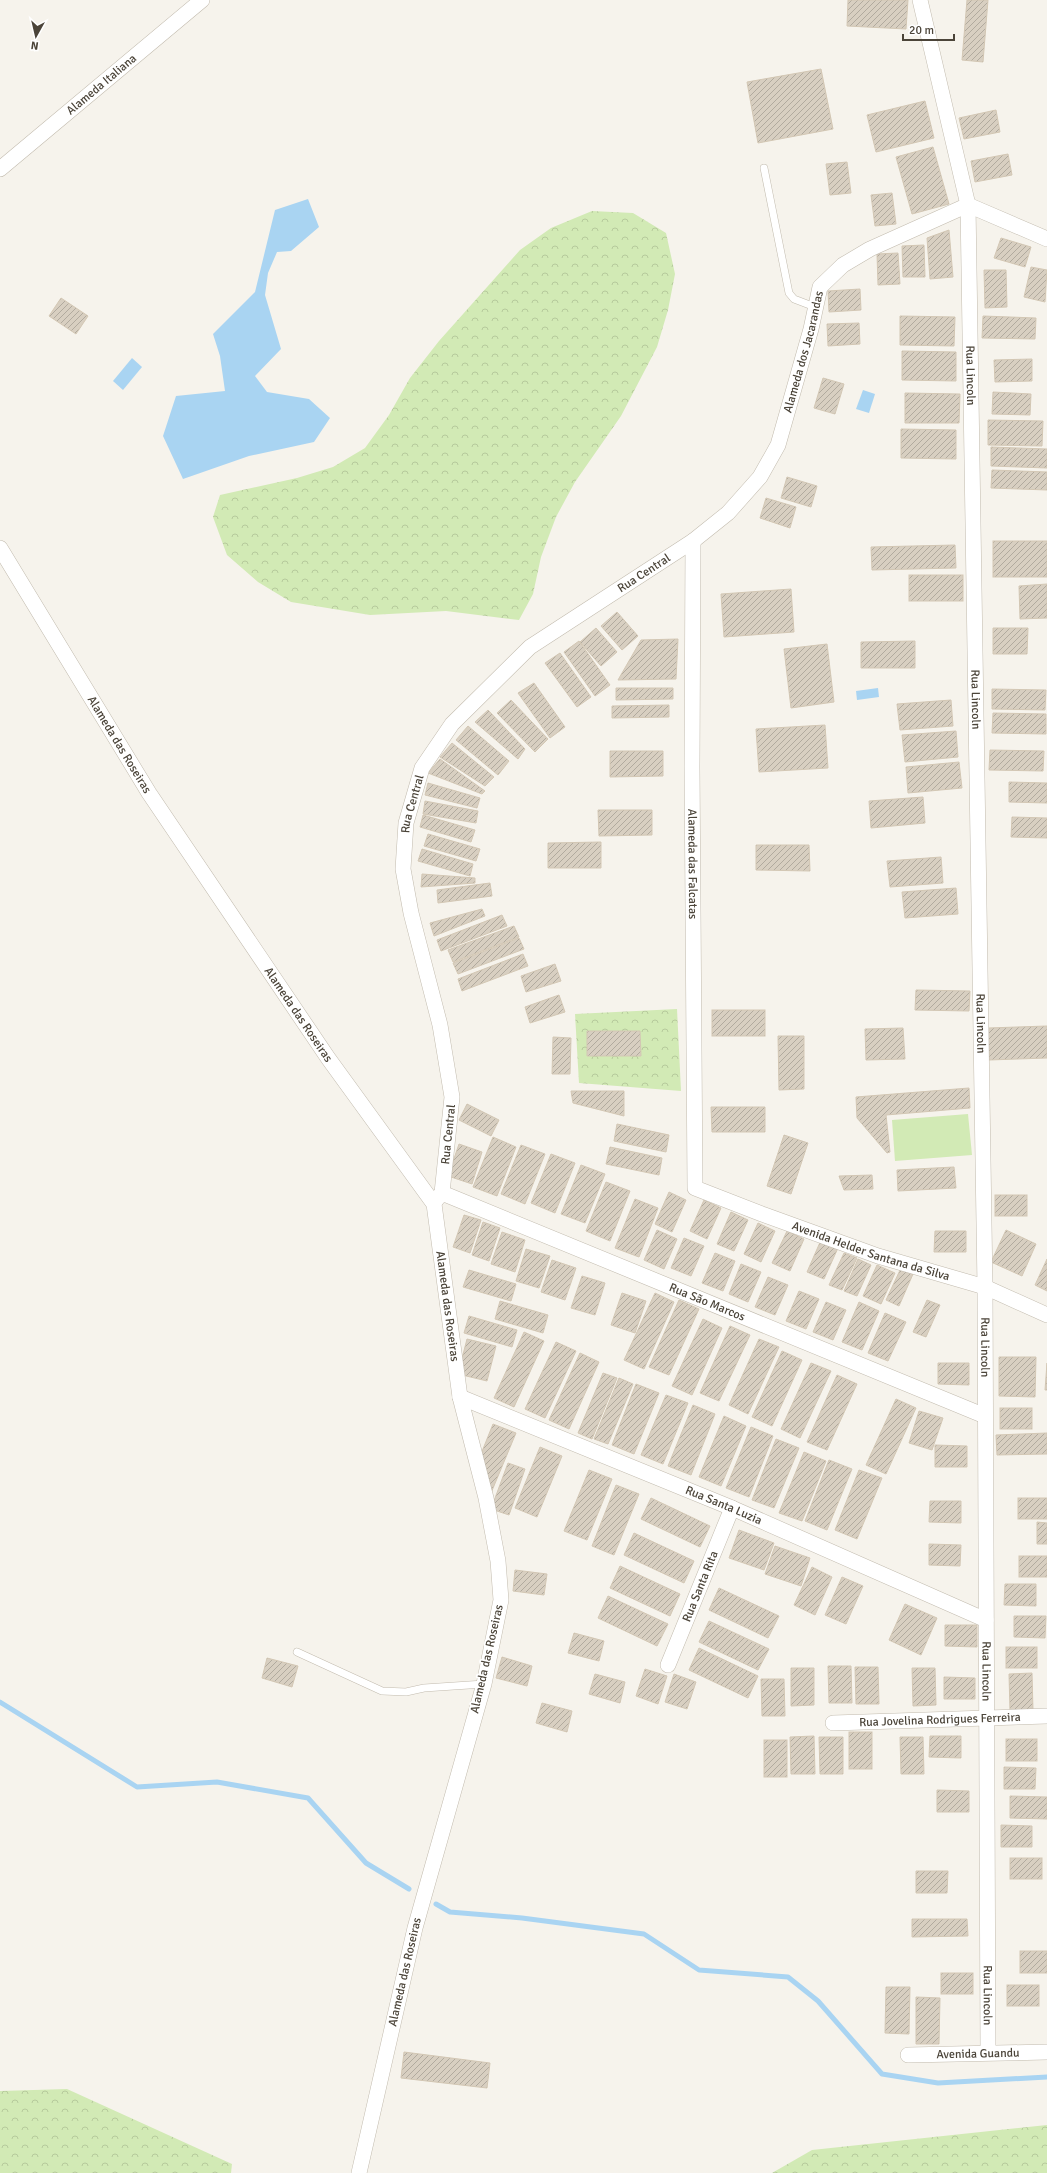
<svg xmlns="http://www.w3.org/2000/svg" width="1047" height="2173" font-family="Signika,sans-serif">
<defs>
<pattern id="forest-crowns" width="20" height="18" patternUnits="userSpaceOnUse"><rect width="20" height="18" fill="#d2eab5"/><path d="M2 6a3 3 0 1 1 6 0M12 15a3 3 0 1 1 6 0" fill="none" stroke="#b6ca9c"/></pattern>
<pattern id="building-hatch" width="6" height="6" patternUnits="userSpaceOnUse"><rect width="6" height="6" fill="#d8cfc1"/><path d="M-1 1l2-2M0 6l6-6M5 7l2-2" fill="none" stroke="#b1aa9e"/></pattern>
</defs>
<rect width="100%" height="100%" fill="#f6f3ec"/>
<path fill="#d2eab5" d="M968,1114L972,1155L895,1161L892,1120Z"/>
<g fill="url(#forest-crowns)">
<path d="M592,211L633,213L666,233L675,274L668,310L657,347L621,416L575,482L556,517L541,557L533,594L519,620L446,611L370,615L291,602L258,582L227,555L213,517L220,495L297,478L333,467L365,448L389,415L410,378L439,341L520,250L551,228Z"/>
<path d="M677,1009L681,1091L579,1083L575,1014Z"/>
<path d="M67,2089L232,2164L231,2173H0V2091Z"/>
<path d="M1047,2125V2173H772L812,2150Z"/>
</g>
<g fill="#a9d4f2">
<path d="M308,199L319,227L291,251L277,252L268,273L265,295L281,349L255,376L267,392L309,399L330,418L314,442L249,456L183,479L163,436L176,396L225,391L220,356L213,334L255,292L275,210Z"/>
<path d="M132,358L142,367L123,390L113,381Z"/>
<path d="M863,390L875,394L869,413L856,409Z"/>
<path d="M878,688L879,697L857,700L856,691Z"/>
</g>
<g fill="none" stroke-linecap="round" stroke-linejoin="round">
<g stroke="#a9d4f2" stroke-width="5">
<path d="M0,1702L137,1787L217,1782L308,1798L366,1863L409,1889"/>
<path d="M436,1904L450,1912L522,1918L644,1934L699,1970L788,1977L818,2001L882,2074L938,2083L1047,2077"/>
</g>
</g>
<g fill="url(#building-hatch)" stroke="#d3c7b4">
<path d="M848,0H908L906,29L847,26Z"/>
<path d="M967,0H988L983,62L962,60Z"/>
<path d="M821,69L833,129L758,143L747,82Z"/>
<path d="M925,101L934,138L876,152L867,115Z"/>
<path d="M996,110L1000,132L964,139L959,118Z"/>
<path d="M933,147L949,204L912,214L896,157Z"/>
<path d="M1008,154L1012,175L975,182L971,161Z"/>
<path d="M847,162L851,193L830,195L826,164Z"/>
<path d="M892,193L896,224L875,226L871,195Z"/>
<path d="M949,230L953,277L930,279L927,238Z"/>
<path d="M1001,238L1031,247L1025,267L994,258Z"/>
<path d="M924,245L925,277H903L902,246Z"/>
<path d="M898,253L900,284L878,285L877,254Z"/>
<path d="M1031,267L1047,270L1045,302L1024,297Z"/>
<path d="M984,270H1006L1007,307L985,308Z"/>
<path d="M860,289L861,310L829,312L828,291Z"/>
<path d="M61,298L88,316L76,334L49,316Z"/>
<path d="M900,316L955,317L954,346L900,345Z"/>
<path d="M983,316L1036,318L1035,339L982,338Z"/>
<path d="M859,323L860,344L828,346L827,324Z"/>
<path d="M902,351L956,352V381L902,380Z"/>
<path d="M1032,359V381L995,382L994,360Z"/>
<path d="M823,378L844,384L835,414L814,408Z"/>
<path d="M993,392L1031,394L1030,415L992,414Z"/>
<path d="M905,393L960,394L959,423H905Z"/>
<path d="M988,420L1043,421L1042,446L988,445Z"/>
<path d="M901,429L956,430V459L901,458Z"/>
<path d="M991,447L1047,449V468L991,466Z"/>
<path d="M992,470L1047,472V490L991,488Z"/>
<path d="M787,477L817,486L811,507L781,498Z"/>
<path d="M766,498L796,507L790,528L760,518Z"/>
<rect x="993" y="541" width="54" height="36"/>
<path d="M955,545L956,568L872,570L871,547Z"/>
<rect x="909" y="575" width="54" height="26"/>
<path d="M1047,584V618L1020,619L1019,586Z"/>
<path d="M791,589L794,632L724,637L721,594Z"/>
<path d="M617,612L638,636L622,650L601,626Z"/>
<path d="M596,628L617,652L601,666L580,642Z"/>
<path d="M993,628H1028L1027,654H993Z"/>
<path d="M678,639L676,679L618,680L641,640Z"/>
<path d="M579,641L610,685L595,696L564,652Z"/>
<path d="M915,641V668H861V642Z"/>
<path d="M827,644L834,702L791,708L784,649Z"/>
<path d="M560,653L591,697L577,707L545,663Z"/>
<path d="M534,683L565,727L550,738L518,693Z"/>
<path d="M616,688H673V699L616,700Z"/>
<path d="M992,689L1046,690L1045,710L992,709Z"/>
<path d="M511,700L548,739L535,752L497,713Z"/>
<path d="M951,700L953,726L900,730L897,704Z"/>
<path d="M669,705V717L612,718V706Z"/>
<path d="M488,710L525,749L518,759L475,722Z"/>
<path d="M993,713L1046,714V734L992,733Z"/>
<path d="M825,725L828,768L759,772L756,729Z"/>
<path d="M468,726L509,761L498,775L456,740Z"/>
<path d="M956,731L958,757L905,762L902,735Z"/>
<path d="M452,743L494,777L485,786L440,757Z"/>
<path d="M990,750L1044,751L1043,771L989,770Z"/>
<path d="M610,751H663V776L610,777Z"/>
<path d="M440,759L485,791L482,794L428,773Z"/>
<path d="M959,762L962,788L908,793L906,767Z"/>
<path d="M1009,782L1047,783V803L1009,802Z"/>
<path d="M428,783L480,798L477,808L425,795Z"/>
<path d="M923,797L925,823L871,828L869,801Z"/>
<path d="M425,801L478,811L476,823L423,814Z"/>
<path d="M598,810H652V835L599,836Z"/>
<path d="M423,815L475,830L471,842L420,827Z"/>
<path d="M1012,817L1047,818V838L1011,837Z"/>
<path d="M428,834L480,849L476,861L424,846Z"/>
<path d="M601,842V868H548V843Z"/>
<path d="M756,845H809L810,871L756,870Z"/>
<path d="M422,849L473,864L470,876L418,861Z"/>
<path d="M941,857L943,883L890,887L887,861Z"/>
<path d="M422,874L475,878V883L421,887Z"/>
<path d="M490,883L492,896L438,903L437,890Z"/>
<path d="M956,888L958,914L905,918L902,892Z"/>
<path d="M482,909L485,916L434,936L430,923Z"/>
<path d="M502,915L507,926L441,951L437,940Z"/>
<path d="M514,926L519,937L453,962L448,950Z"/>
<path d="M519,938L524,949L458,974L453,963Z"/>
<path d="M523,954L528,966L462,991L458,979Z"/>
<path d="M555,964L561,981L526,992L521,976Z"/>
<path d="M916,990L970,991L969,1011L915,1010Z"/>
<path d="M559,995L565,1012L530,1023L525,1007Z"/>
<rect x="712" y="1010" width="53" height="26"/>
<path d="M1047,1026V1058L989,1060L988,1028Z"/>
<path d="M903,1028L905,1059L866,1060L865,1029Z"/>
<path d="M587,1031H640L641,1056H587Z"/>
<path d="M778,1036H804V1089L779,1090Z"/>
<path d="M553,1037L571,1038L570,1074H552Z"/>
<path d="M969,1088L970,1108L886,1115L890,1152L887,1153L857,1118L856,1097Z"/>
<path d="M571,1091H624V1116L573,1103Z"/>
<path d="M467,1104L499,1120L491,1136L459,1120Z"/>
<path d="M711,1107H765V1132H712Z"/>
<path d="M617,1124L669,1135L666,1152L614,1141Z"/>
<path d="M784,1135L808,1143L791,1194L767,1186Z"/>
<path d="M493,1137L516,1147L497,1196L473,1187Z"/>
<path d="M459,1144L482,1152L472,1184L448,1176Z"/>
<path d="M521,1145L545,1154L525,1204L501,1194Z"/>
<path d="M610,1147L662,1158L659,1175L606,1164Z"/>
<path d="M551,1154L575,1163L555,1213L531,1203Z"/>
<path d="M581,1165L605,1174L585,1223L561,1214Z"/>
<path d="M954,1167L956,1188L898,1191L897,1170Z"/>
<path d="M872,1175L873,1189L844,1190L839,1176Z"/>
<path d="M606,1182L630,1191L610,1241L586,1231Z"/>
<path d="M669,1192L686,1200L672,1232L655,1224Z"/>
<rect x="995" y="1195" width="32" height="21"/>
<path d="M635,1199L658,1208L639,1257L615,1248Z"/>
<path d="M704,1200L721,1208L707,1239L690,1231Z"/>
<path d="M731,1212L748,1220L734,1251L717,1244Z"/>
<path d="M464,1215L481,1220L470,1253L453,1247Z"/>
<path d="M483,1222L500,1228L489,1261L472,1255Z"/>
<path d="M758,1223L775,1231L761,1262L744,1254Z"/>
<path d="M657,1230L677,1239L664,1269L644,1260Z"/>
<path d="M1006,1230L1036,1244L1022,1276L991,1262Z"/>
<path d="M787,1231L804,1239L790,1271L772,1263Z"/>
<path d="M935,1231H966V1252H934Z"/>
<path d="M502,1232L525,1240L515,1272L491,1264Z"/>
<path d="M684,1238L704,1246L691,1276L671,1268Z"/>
<path d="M821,1240L838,1248L824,1279L807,1272Z"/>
<path d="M526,1249L550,1256L539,1288L516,1281Z"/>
<path d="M715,1253L735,1261L723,1291L702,1283Z"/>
<path d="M844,1253L857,1258L842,1290L829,1285Z"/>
<path d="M858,1259L871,1265L857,1296L844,1291Z"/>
<path d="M1047,1259V1291L1035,1285Z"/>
<path d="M552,1260L576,1268L565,1300L541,1292Z"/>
<path d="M741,1264L761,1272L748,1302L729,1294Z"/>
<path d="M877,1265L895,1273L881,1304L863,1296Z"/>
<path d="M901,1268L913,1274L899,1306L886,1300Z"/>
<path d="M469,1270L516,1284L511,1301L463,1287Z"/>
<path d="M582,1276L605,1283L595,1315L571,1308Z"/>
<path d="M768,1277L788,1285L775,1315L755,1307Z"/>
<path d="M799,1291L819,1299L806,1329L786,1321Z"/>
<path d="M622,1293L646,1301L635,1333L611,1325Z"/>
<path d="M655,1293L674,1302L644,1369L624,1360Z"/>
<path d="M679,1300L699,1309L669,1375L649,1367Z"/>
<path d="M927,1300L940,1305L926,1337L913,1332Z"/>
<path d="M500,1301L548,1315L543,1333L495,1319Z"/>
<path d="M826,1302L846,1310L833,1340L813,1332Z"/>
<path d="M859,1302L879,1311L862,1350L842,1342Z"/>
<path d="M885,1313L906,1322L888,1361L868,1353Z"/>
<path d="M469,1316L517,1330L512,1347L464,1333Z"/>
<path d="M703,1319L722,1328L692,1395L672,1386Z"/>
<path d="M730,1326L750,1335L719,1401L700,1393Z"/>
<path d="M524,1332L544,1341L514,1407L494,1398Z"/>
<path d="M467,1339L496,1346L487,1381L458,1374Z"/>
<path d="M759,1339L779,1347L748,1414L729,1405Z"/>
<path d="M556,1342L576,1351L545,1418L525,1409Z"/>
<path d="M782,1351L802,1360L772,1426L752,1417Z"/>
<path d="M580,1353L599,1362L569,1429L549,1420Z"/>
<path d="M999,1357H1036L1035,1397L999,1396Z"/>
<path d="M811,1363L831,1371L800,1438L781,1429Z"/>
<path d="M938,1363H969V1385L938,1384Z"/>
<path d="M1047,1363V1390H1045Z"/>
<path d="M603,1373L617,1378L592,1439L578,1433Z"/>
<path d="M837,1375L857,1384L827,1450L807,1442Z"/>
<path d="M619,1378L633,1384L608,1444L594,1439Z"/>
<path d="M636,1384L659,1393L634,1454L612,1445Z"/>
<path d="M666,1395L688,1403L663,1464L641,1455Z"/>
<path d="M896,1399L916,1408L886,1474L866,1465Z"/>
<path d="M693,1405L715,1414L691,1475L668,1466Z"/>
<rect x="1000" y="1408" width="32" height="21"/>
<path d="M919,1411L943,1418L932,1450L909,1443Z"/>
<path d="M724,1416L746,1426L721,1486L699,1477Z"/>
<path d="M493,1424L516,1433L491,1493L481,1454Z"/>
<path d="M751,1427L773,1436L749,1497L726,1488Z"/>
<path d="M1047,1433V1454L997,1455L996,1435Z"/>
<path d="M776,1439L799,1448L774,1508L752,1500Z"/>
<path d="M935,1445L967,1446V1467H935Z"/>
<path d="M540,1447L562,1456L537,1517L515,1508Z"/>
<path d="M804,1452L826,1461L802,1521L779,1513Z"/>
<path d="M829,1460L852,1469L827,1530L805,1521Z"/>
<path d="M508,1463L525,1469L509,1515L491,1509Z"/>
<path d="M589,1470L612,1479L587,1540L564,1531Z"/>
<path d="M859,1470L882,1478L857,1539L835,1530Z"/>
<path d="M616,1485L639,1494L614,1555L592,1546Z"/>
<path d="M651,1498L710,1526L700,1547L641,1519Z"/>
<rect x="1018" y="1498" width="29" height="21"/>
<path d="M930,1501H961V1523L929,1522Z"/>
<path d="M1037,1522L1047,1523V1544H1037Z"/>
<path d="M739,1530L774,1543L764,1570L729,1558Z"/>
<path d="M634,1533L694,1561L684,1583L624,1555Z"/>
<path d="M929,1544L961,1545L960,1566L929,1565Z"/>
<path d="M775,1546L810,1558L801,1586L765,1574Z"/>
<rect x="1019" y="1556" width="28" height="21"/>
<path d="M620,1566L680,1594L670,1616L610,1588Z"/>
<path d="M812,1567L832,1577L815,1615L794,1605Z"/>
<path d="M515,1570L547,1574L544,1595L513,1591Z"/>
<path d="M842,1577L863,1586L846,1624L825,1615Z"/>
<path d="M1005,1584H1036V1606L1004,1605Z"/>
<path d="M719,1588L779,1616L768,1638L709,1610Z"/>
<path d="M608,1596L668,1624L657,1646L598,1618Z"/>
<path d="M905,1604L937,1618L921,1655L889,1640Z"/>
<path d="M1014,1616H1046L1045,1638L1014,1637Z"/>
<path d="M709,1621L769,1649L758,1670L699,1642Z"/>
<path d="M945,1625H977V1647L945,1646Z"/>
<path d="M574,1633L604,1641L599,1661L568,1653Z"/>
<rect x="1006" y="1647" width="31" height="21"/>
<path d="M699,1648L758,1676L748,1698L689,1670Z"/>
<path d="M502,1657L532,1666L527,1686L496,1678Z"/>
<path d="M267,1658L298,1666L292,1687L262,1678Z"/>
<path d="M828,1666H851L852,1703H829Z"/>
<path d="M855,1667H878L879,1704H856Z"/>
<path d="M791,1668H814V1705L791,1706Z"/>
<path d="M912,1668H935L936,1705L913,1706Z"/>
<path d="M645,1669L667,1676L658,1704L636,1696Z"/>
<path d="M1032,1673L1033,1711H1010L1009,1674Z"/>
<path d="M595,1674L625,1682L620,1703L589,1694Z"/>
<path d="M674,1674L696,1682L687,1709L665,1702Z"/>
<path d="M944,1677L975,1678V1699H944Z"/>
<path d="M761,1679H784L785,1716H762Z"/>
<path d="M542,1703L572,1711L567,1732L536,1723Z"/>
<rect x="849" y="1732" width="23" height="37"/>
<path d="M814,1736L815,1774H791L790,1737Z"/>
<path d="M930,1736H961V1758L929,1757Z"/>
<path d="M819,1737H843V1774H820Z"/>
<path d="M900,1737H923L924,1774H901Z"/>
<rect x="1006" y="1739" width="31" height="22"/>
<rect x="764" y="1740" width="23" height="37"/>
<path d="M1004,1767L1036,1768L1035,1789H1004Z"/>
<path d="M937,1790L969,1791V1812H937Z"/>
<path d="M1010,1796L1047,1797V1819L1010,1818Z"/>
<path d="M1001,1825L1032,1826V1847H1001Z"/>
<rect x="1010" y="1858" width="32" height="21"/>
<path d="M916,1871H948L947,1893H916Z"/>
<path d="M912,1919H967L968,1936L912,1937Z"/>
<rect x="1020" y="1951" width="27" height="22"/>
<rect x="941" y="1973" width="32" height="21"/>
<rect x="1007" y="1985" width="32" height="21"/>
<path d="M886,1987H910L909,2034L885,2033Z"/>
<path d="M916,1997L940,1998L939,2044H916Z"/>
<path d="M404,2052L490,2063L487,2088L401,2078Z"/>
</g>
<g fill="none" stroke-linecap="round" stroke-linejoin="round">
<g stroke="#c2bbae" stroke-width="8">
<g id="service">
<path d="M764,168L789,293L794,299L815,307"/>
<path d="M297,1652L382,1691L406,1692L424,1688L484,1684"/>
</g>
</g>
<g stroke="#c2bbae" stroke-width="16">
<g id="minor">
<path id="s1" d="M920,0L968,205L985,1287L988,2052"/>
<path id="s2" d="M0,169L202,0"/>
<path id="s3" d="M693,541L692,767L695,1188L762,1214L878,1256L985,1287L1047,1315"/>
<path id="s4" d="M0,548L149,793L328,1058L434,1204L460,1397L486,1498L498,1561L501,1600L484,1684L415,1928L359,2173"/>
<path id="s5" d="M442,1193L452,1097L440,1025L411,913L403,869L406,823L422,768L452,724L530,647L693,541L728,513L760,477L778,445L811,329L820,287L843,265L870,249L968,205L1047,239"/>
<path id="s6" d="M436,1200L442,1193L985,1416"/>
<path id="s7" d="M460,1397L732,1508L986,1620"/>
<path id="s8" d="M668,1665L732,1508"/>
<path id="s9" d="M833,1723L1047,1716"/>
<path id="s10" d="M908,2055L1047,2052"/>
</g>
</g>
<use href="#service" stroke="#fff" stroke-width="7"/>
<use href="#minor" stroke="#fff" stroke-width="15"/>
</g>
<g text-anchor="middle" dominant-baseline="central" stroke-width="3.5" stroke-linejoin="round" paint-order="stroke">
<g font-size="12" fill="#4b4439" stroke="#fff">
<text stroke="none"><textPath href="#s2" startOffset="132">Alameda Italiana</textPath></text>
<text stroke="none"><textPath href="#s5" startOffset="1017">Alameda dos Jacarandas</textPath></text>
<text stroke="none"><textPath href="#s1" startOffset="381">Rua Lincoln</textPath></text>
<text stroke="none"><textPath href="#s5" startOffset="732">Rua Central</textPath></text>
<text stroke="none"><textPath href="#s1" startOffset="705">Rua Lincoln</textPath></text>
<text stroke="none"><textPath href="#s4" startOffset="230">Alameda das Roseiras</textPath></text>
<text stroke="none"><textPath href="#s5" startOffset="396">Rua Central</textPath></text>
<text stroke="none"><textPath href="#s3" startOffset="323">Alameda das Falcatas</textPath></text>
<text stroke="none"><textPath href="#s4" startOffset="554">Alameda das Roseiras</textPath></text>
<text stroke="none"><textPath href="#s1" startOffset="1029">Rua Lincoln</textPath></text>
<text stroke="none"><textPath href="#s5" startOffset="59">Rua Central</textPath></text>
<text stroke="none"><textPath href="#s3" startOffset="834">Avenida Helder Santana da Silva</textPath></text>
<text stroke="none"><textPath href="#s6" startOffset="296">Rua São Marcos</textPath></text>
<text stroke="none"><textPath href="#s4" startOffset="890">Alameda das Roseiras</textPath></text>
<text stroke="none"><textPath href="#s1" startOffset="1353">Rua Lincoln</textPath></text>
<text stroke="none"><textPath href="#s7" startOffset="285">Rua Santa Luzia</textPath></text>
<text stroke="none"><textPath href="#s8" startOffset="85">Rua Santa Rita</textPath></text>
<text transform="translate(487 1659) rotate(-77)">Alameda das Roseiras</text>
<text stroke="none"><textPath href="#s1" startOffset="1677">Rua Lincoln</textPath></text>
<text stroke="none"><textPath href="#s9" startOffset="107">Rua Jovelina Rodrigues Ferreira</textPath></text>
<text transform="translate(405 1972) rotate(-77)">Alameda das Roseiras</text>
<text stroke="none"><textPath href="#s1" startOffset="2001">Rua Lincoln</textPath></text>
<text stroke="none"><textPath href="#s10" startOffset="70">Avenida Guandu</textPath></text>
</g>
</g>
<g transform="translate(36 36) rotate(188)" stroke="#ffffff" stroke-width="3" paint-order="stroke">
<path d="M0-3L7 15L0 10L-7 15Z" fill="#4b4439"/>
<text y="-6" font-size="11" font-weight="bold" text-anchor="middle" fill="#4b4439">N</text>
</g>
<path d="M903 34v6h51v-6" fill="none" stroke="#4b4439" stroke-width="2"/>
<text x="909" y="34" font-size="12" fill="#4b4439" stroke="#ffffff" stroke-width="3" paint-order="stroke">20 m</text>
</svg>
